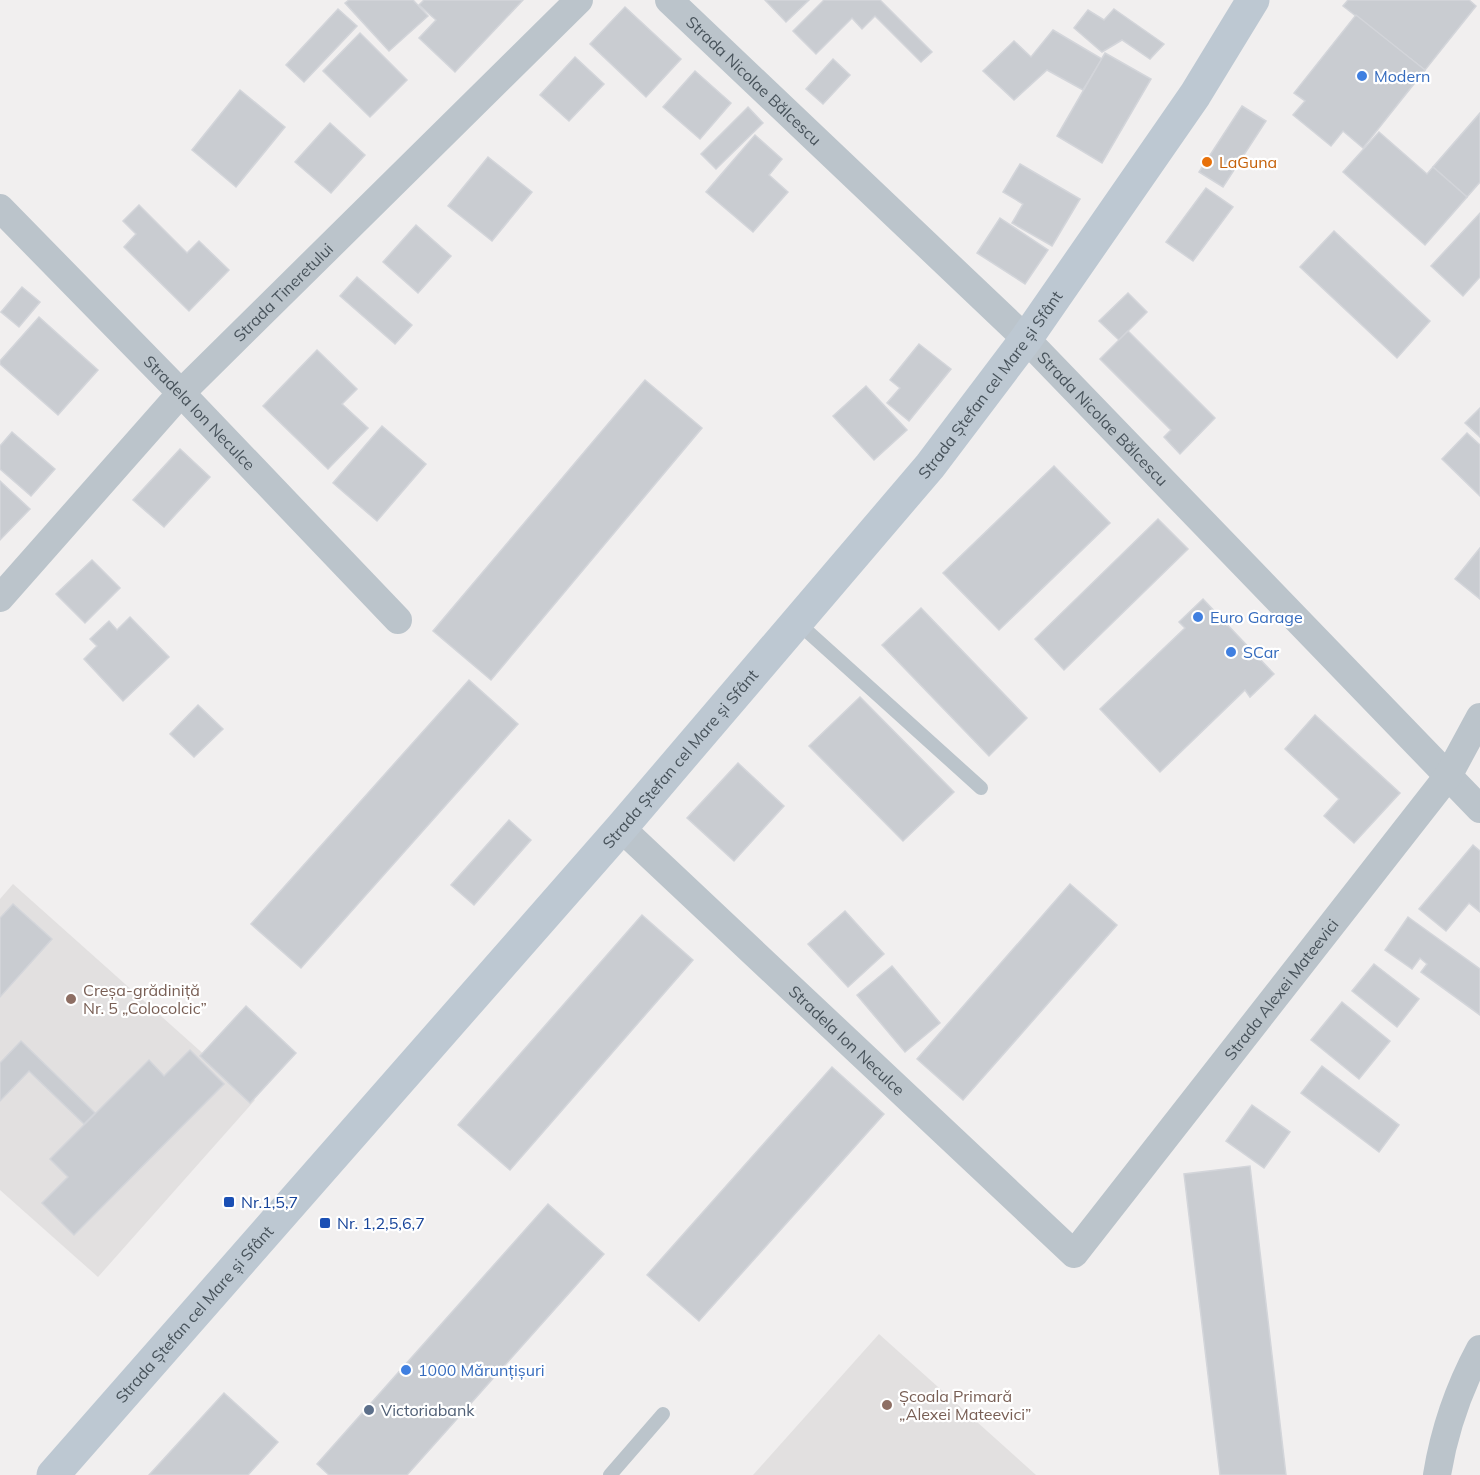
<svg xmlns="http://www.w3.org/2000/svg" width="1480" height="1475" font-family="Mulish,sans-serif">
<rect width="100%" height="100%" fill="#f1efef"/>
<g fill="#e2e0e0">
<path d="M13,884L255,1100L98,1277L0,1190V899Z"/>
<path d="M879,1334L1036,1475H753Z"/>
</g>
<g fill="#c9ccd1" stroke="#d3d5da" stroke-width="1.5">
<path d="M349,0H413L428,16L389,51L345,3Z"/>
<path d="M424,0H523L455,72L419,38L436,20L419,5Z"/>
<path d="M765,0H809L786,22Z"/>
<path d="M824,0H880L932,52L921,62L875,16L862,29L852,18L816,54L793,31Z"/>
<path d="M1348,0H1469L1476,6L1425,70L1343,6Z"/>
<path d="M625,7L681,59L646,97L590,44Z"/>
<path d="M338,9L357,26L304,82L286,65Z"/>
<path d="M1114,9L1164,44L1150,59L1122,40L1102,52L1074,28L1088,10L1104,20Z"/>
<path d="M1356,15L1425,70L1363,148L1343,131L1331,146L1293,115L1305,101L1294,93Z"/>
<path d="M1053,30L1102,59L1083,90L1047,70L1014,100L983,71L1014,41L1031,57Z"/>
<path d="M360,33L407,80L370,117L323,71Z"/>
<path d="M1105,53L1151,79L1102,163L1057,136Z"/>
<path d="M575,57L604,84L569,121L540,95Z"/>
<path d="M833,59L850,75L823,104L806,89Z"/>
<path d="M695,71L731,103L700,139L663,107Z"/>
<path d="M240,90L285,127L236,187L192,150Z"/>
<path d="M1242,106L1266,121L1223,187L1199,172Z"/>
<path d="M748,107L763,123L716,169L701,154Z"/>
<path d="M1480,113V182L1467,197L1433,167Z"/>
<path d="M330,123L365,155L331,193L295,162Z"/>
<path d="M1379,132L1427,174L1433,167L1467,197L1425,245L1343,172Z"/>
<path d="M755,135L782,159L769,175L788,192L753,232L706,192Z"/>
<path d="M488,157L532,192L492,241L448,206Z"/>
<path d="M1020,164L1080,199L1052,246L1012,223L1023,204L1003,192Z"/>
<path d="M1206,188L1233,207L1193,261L1166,242Z"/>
<path d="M139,205L187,253L199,241L229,270L189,311L124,247L136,234L123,221Z"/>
<path d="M1480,213V277L1463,296L1431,266Z"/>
<path d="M1000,218L1048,250L1025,284L977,253Z"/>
<path d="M416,225L451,256L418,293L383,262Z"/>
<path d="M1334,231L1430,321L1397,358L1300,267Z"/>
<path d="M357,277L412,325L395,344L340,296Z"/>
<path d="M22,287L40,302L19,327L1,312Z"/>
<path d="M1128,293L1147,312L1119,340L1099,321Z"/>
<path d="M39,317L98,370L58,415L0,364V361Z"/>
<path d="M1128,331L1215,418L1180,454L1164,437L1171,430L1100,359Z"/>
<path d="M919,344L951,369L909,421L887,403L900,388L890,380Z"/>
<path d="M317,350L357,389L342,404L368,428L328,469L263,406Z"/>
<path d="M645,380L702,428L491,680L433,631Z"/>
<path d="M866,386L907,430L874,460L833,416Z"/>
<path d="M1480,408V437L1465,423Z"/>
<path d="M382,426L426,464L377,521L333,483Z"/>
<path d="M12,432L55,469L31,496L0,469V446Z"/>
<path d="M1467,433L1480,445V496L1442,459Z"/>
<path d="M180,449L210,477L164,527L133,500Z"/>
<path d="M1054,466L1110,523L999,630L943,573Z"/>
<path d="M0,481L30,509L0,540Z"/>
<path d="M1158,519L1188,549L1064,670L1035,639Z"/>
<path d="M1480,548V599L1455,579Z"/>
<path d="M92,560L120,588L85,623L56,594Z"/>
<path d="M1203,599L1274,674L1250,697L1245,690L1160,772L1100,709L1185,628L1179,622Z"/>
<path d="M921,608L1027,718L989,756L882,645Z"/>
<path d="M130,617L169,657L123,701L84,659L97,646L90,639L109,621L117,630Z"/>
<path d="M469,680L518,724L301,968L251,924Z"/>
<path d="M860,697L954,792L903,841L809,746Z"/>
<path d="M198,705L223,729L194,757L170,734Z"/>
<path d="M1315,715L1400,793L1354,843L1324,816L1339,799L1285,749Z"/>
<path d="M738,763L784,806L734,861L687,818Z"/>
<path d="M509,820L531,840L474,905L451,885Z"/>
<path d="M1473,845L1480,851V912L1469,903L1446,931L1419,909Z"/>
<path d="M1070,884L1117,925L963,1100L917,1059Z"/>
<path d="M13,904L52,939L0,997V918Z"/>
<path d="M845,911L884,954L848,987L808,944Z"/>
<path d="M642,915L693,960L510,1170L458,1125Z"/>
<path d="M1408,917L1480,969V1015L1421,972L1427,964L1420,958L1412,969L1385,950Z"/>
<path d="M1374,964L1419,999L1397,1027L1352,991Z"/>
<path d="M892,966L940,1023L905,1052L857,995Z"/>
<path d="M1342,1002L1390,1041L1359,1079L1311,1040Z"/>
<path d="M246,1006L296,1053L250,1103L200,1056Z"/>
<path d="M21,1041L95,1113L84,1124L29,1071L0,1101V1063Z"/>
<path d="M190,1050L224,1084L74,1235L42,1203L68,1177L50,1159L149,1060L164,1076Z"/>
<path d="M1322,1066L1399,1125L1379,1152L1301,1093Z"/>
<path d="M832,1067L884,1114L699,1321L647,1275Z"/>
<path d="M1252,1105L1290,1132L1264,1168L1226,1141Z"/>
<path d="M1250,1166L1286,1475H1220L1184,1174Z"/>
<path d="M548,1204L604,1254L407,1475H329L317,1464Z"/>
<path d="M224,1393L278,1442L248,1475H149Z"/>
</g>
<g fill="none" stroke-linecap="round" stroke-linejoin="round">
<g stroke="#bbc4cb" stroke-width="14">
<path d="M797,622L981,788"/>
<path d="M610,1475L663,1414"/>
</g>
<g stroke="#bbc4cb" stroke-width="28">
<path id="s1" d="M669,0L1026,339L1480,809"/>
<path id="s2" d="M0,208L181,393L398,620"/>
<path id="s3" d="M0,598L181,393L579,0"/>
<path id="s4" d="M621,828L1074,1254L1448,776L1480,717"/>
<path d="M1437,1475C1444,1432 1459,1388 1480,1349"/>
</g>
<path stroke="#bdc8d2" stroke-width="33" id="s5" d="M53,1475L621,828L930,466L1026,339L1195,95L1253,0"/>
</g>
<g fill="#3f7fe0" stroke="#fff" stroke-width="2">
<circle cx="1362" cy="76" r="6"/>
<circle cx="1198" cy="617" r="6"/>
<circle cx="1231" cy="652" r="6"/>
<circle cx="406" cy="1370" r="6"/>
</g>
<circle fill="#e8710a" stroke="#fff" stroke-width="2" cx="1207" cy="162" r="6"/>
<g fill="#8d6e63" stroke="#fff" stroke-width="2">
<circle cx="71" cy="999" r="6"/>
<circle cx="887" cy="1405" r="6"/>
</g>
<g fill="#1a4fb4" stroke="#fff" stroke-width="2">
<rect x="223" y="1196" width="12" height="12" rx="3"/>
<rect x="319" y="1217" width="12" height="12" rx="3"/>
</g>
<circle fill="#5c6f8a" stroke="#fff" stroke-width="2" cx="369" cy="1410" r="6"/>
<g text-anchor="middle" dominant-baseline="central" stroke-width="4.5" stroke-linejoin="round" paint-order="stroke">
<g font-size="16" fill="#366cbe" stroke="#fff" text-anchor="start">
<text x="1374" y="76">Modern</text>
<text x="1210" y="617">Euro Garage</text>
<text x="1243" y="652">SCar</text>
<text x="418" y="1370">1000 Mărunțișuri</text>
</g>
<g font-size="16" fill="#48535b" stroke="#fff">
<text stroke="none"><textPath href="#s1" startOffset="117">Strada Nicolae Bălcescu</textPath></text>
<text stroke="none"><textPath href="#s3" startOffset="417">Strada Tineretului</textPath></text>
<text stroke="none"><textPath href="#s5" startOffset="1438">Strada Ștefan cel Mare și Sfânt</textPath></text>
<text stroke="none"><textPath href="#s2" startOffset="286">Stradela Ion Neculce</textPath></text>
<text stroke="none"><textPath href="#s1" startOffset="603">Strada Nicolae Bălcescu</textPath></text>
<text stroke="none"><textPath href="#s5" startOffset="952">Strada Ștefan cel Mare și Sfânt</textPath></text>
<text stroke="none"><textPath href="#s4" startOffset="958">Strada Alexei Mateevici</textPath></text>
<text stroke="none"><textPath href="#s4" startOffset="310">Stradela Ion Neculce</textPath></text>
<text stroke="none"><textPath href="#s5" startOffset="214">Strada Ștefan cel Mare și Sfânt</textPath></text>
</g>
<g font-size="16" fill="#c56008" stroke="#fff" text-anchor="start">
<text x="1219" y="162">LaGuna</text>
</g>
<g font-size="16" fill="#785e54" stroke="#fff" text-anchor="start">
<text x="83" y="990">Creșa-grădiniță<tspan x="83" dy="18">Nr. 5 „Colocolcic”</tspan></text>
<text x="899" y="1396">Școala Primară<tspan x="899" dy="18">„Alexei Mateevici”</tspan></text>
</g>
<g font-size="16" fill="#164399" stroke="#fff" text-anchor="start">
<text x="241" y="1202">Nr.1,5,7</text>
<text x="337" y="1223">Nr. 1,2,5,6,7</text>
</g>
<g font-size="16" fill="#4e5e75" stroke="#fff" text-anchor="start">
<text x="381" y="1410">Victoriabank</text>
</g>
</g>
</svg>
